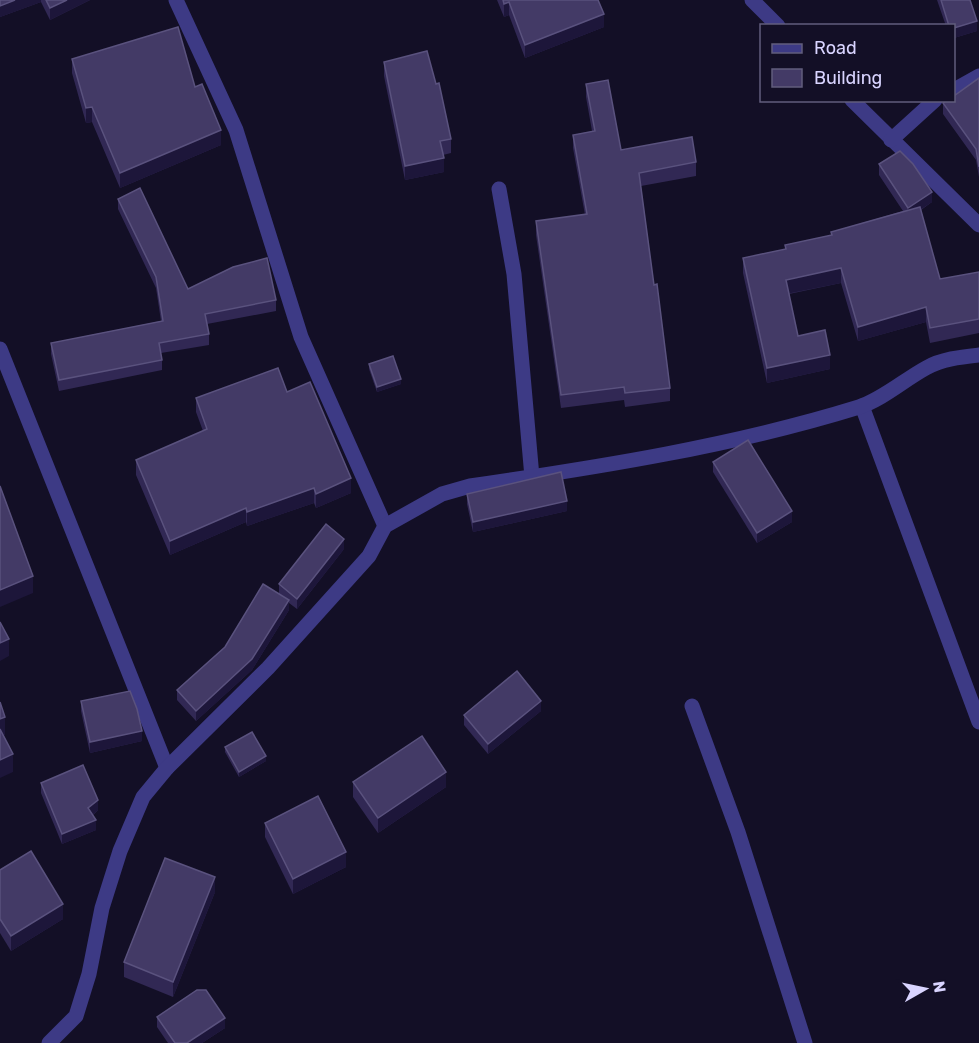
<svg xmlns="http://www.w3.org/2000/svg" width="979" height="1043" font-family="Rubik,sans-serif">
<rect width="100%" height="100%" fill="#130f26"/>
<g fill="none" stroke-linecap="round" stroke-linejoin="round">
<g stroke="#3d3a85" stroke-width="15">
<path d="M176,0L236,130L301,337L385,526"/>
<path d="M752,0L778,26"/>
<path d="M954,90L979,76"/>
<path d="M852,100L979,225"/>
<path d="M891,140L935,100"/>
<path d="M499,189L514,274L532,477"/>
<path d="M0,349L167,768"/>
<path d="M862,406L979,722"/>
<path d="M692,706L738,832L805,1043"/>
<path d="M49,1043L76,1016L89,974L102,908L120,851L143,797L167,768L268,668L369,556L385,526L442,494L470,486C600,467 733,446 859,407C883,399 904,380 926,368C942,359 961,357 979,355"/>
</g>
</g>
<g fill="#312854">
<path d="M0,0H90L50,20L41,2L0,17Z"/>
<path d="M497,0H598L604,27L525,58L509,15L504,17Z"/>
<path d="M937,0H970L977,31L954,38V26H946Z"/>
<path d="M72,59L195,87L221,145L120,188L92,122L86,123L72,73Z"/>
<path d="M384,62L436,84L451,139V153L443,155L444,172L405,180L384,76Z"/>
<path d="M979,78V177L976,160L943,114V103Z"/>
<path d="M586,84L621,150L696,162V176L641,186L654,285L670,388V401L625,407L624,400L561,408L536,235V221L585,215L573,148V135L592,131L586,97Z"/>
<path d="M879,164L932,202L921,210L940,279L979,272V333L930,343L926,322L858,341L841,283L789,294L798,336L830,369L767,383L743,273V258L785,249V245L831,235V232L903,211L879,175Z"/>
<path d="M118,199L188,289L276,300V311L207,324L209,334V345L161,353L162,360V370L59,391L51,354V343L161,321L156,288L118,209Z"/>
<path d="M369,364L401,384L377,392L369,369Z"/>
<path d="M287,392L351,493L316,508L314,503L247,526L246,522L170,555L136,475V460L203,431L196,412V398Z"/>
<path d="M713,462L792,522L757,543L713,472Z"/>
<path d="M467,494L567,511L473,532L467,504Z"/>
<path d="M344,549L297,609L289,603V610L252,670L196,721L177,700V690L225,647L279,594V584Z"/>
<path d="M81,701L142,741L90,753L81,711Z"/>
<path d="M541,711L488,754L464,725V715Z"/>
<path d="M225,747L266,761L239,777L225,752Z"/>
<path d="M353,782L446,787L378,833L353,797Z"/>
<path d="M41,783L98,810L93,815L96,830L62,844L41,793Z"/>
<path d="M265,823L346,867L293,894L265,837Z"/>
<path d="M0,870L63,919L11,951L0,933Z"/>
<path d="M215,892L173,997L124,977V962Z"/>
<path d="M157,1017L225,1028L202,1043H168L157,1027Z"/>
</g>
<g fill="#1d163a">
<path d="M15,0H41V2L0,17V6Z"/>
<path d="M67,0H90L50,20V8Z"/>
<path d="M509,2V15L504,17V4Z"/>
<path d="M604,14V27L525,58V45Z"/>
<path d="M977,21V31L954,38V28Z"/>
<path d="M92,107V122L86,123V108Z"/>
<path d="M221,130V145L120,188V173Z"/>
<path d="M444,158V172L405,180V166Z"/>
<path d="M932,192V202L908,218V208Z"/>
<path d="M841,268V283L786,294V280Z"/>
<path d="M926,307V322L858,341V327Z"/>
<path d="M830,355V369L767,383V368Z"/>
<path d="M401,379V384L377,392V387Z"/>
<path d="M351,478V493L316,508V494Z"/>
<path d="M314,488V503L247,526V512Z"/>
<path d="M567,501V511L473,532V522Z"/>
<path d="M246,508V522L170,555V541Z"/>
<path d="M792,511V522L757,543V533Z"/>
<path d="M344,539V549L297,609V599Z"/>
<path d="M33,576V593L0,607V590Z"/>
<path d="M289,600V610L252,670L196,721V711Z"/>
<path d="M9,639V656L0,661V643Z"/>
<path d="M541,701V711L488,754V744Z"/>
<path d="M5,717V735L0,737V719Z"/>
<path d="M142,731V741L90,753V742Z"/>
<path d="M13,754V772L0,778V760Z"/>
<path d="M266,756V761L239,777V772Z"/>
<path d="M446,772V787L378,833V818Z"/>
<path d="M98,800V810L88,819V808Z"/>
<path d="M96,820V830L62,844V834Z"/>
<path d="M346,852V867L293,894V879Z"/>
<path d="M215,877V892L173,997V982Z"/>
<path d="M63,904V919L11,951V936Z"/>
<path d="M225,1018V1028L202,1043H187Z"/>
</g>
<g fill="#433a66" stroke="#5a527e" stroke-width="1.5">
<path d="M0,0H15L0,6Z"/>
<path d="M46,0H67L50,8Z"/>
<path d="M503,0H598L604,14L525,45L509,2L504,4Z"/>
<path d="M941,0H970L977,21L954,28V26H949Z"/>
<path d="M178,27L195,87L202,84L221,130L120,173L92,107L86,108L72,59Z"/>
<path d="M427,51L436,84L439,83L451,139L440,141L444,158L405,166L384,62Z"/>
<path d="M979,78V167L976,149L943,103L947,100H954V96Z"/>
<path d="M608,80L621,150L692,137L696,162L639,173L654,285L657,284L670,388L625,393L624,387L561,395L536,221L587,214L573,135L595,131L586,84Z"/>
<path d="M900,151L913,164L932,192L908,208L879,164Z"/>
<path d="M140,188L188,289L233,267L267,258L276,300L205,314L209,334L159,343L162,360L59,380L51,343L163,321L156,277L118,199Z"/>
<path d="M920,207L940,279L979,272V319L930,328L926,307L858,327L841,268L786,280L798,336L825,330L830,355L767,368L743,258L786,249L785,245L832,235L831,232Z"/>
<path d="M393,356L401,379L377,387L369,364Z"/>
<path d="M278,368L287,392L310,382L351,478L316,494L314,488L247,512L246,508L170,541L136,460L207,429L196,398Z"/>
<path d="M748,440L792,511L757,533L713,462Z"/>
<path d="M561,472L567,501L473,522L467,494Z"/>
<path d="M0,486L33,576L0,590Z"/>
<path d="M326,524L344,539L297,599L279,584Z"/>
<path d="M263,584L289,600L252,659L196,711L177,690L225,647Z"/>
<path d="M0,622L9,639L0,643Z"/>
<path d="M517,671L541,701L488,744L464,715Z"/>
<path d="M130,691L137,709L142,731L90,742L81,701Z"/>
<path d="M0,702L5,717L0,719Z"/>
<path d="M0,729L13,754L0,760Z"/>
<path d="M252,732L266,756L239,772L225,747Z"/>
<path d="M422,736L446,772L378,818L353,782Z"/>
<path d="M83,765L98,800L88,808L96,820L62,834L41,783Z"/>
<path d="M318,796L346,852L293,879L265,823Z"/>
<path d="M31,851L63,904L11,936L0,919V870Z"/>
<path d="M165,858L215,877L173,982L124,962Z"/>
<path d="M197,990H206L225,1018L187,1043H175L157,1017Z"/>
</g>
<rect x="760" y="24" width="195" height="78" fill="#130f26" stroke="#625e7d" stroke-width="1.5"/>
<rect x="772" y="44" width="30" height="9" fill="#3d3a85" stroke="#625e7d" stroke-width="1.5"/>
<text x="814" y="54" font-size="18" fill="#d9d4ff">Road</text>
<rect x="772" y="69" width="30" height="18" fill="#433a66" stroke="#625e7d" stroke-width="1.5"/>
<text x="814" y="84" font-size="18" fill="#d9d4ff">Building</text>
<g transform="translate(925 989) rotate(81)" stroke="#130f26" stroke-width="4.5" paint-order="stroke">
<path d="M0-4.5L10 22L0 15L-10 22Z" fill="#d9d4ff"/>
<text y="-9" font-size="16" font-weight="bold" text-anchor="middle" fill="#d9d4ff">N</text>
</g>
</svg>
